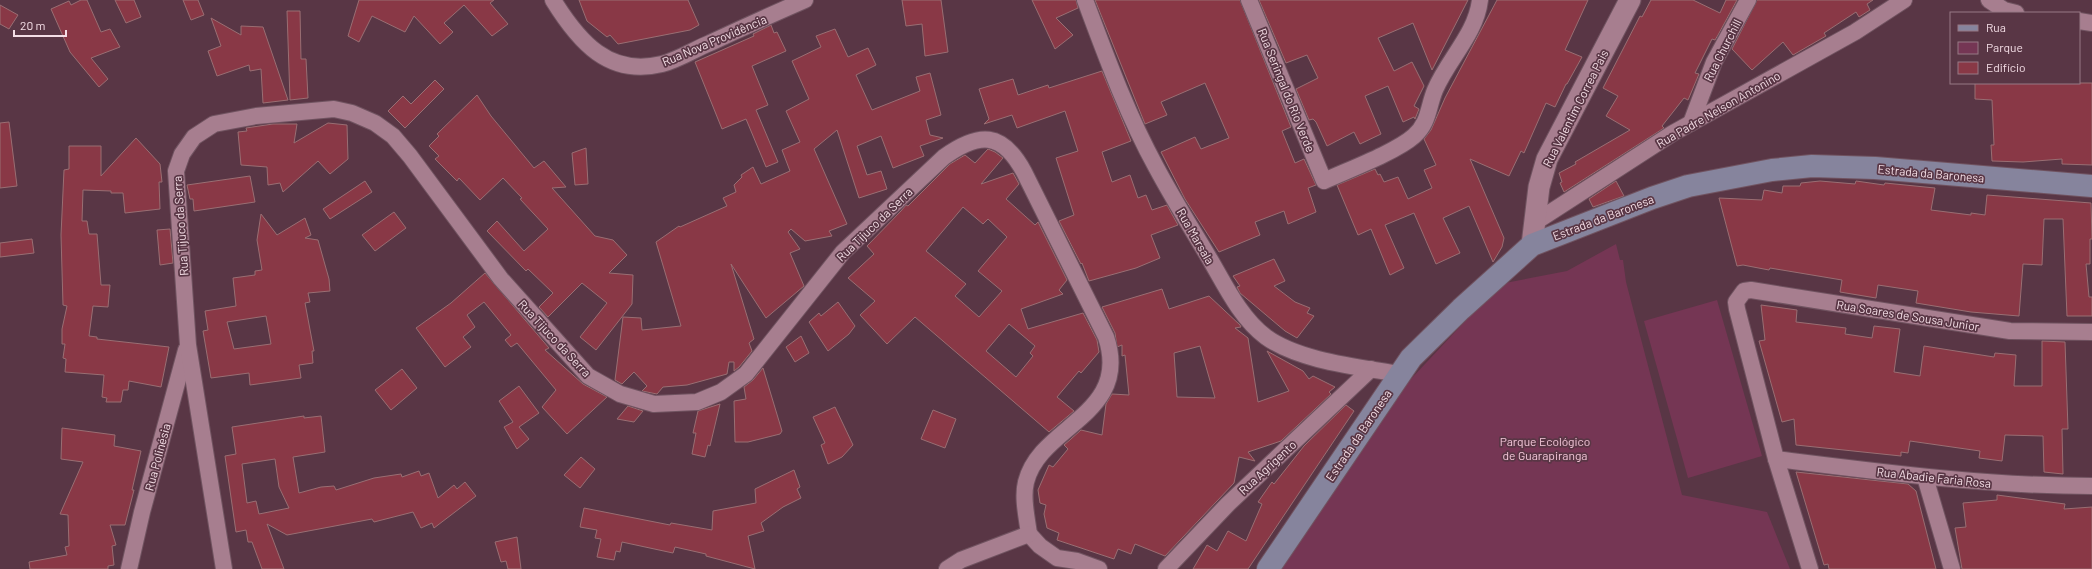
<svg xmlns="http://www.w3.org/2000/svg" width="2092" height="569" font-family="Barlow,sans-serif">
<rect width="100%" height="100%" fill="#593645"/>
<g fill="#753654">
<path d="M1616,244L1620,260H1623L1626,282L1682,495L1767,512L1790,569H1273L1380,412L1500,284L1567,271Z"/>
<path d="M1717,300L1762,456L1688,478L1644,321Z"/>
</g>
<g fill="#893846" stroke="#996e73" fill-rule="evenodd">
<path d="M81,0H87L101,32L110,29L120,47L91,58L108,79L99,87L70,52L51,9L69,1L71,5Z"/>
<path d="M115,0H134L141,17L126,23Z"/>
<path d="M183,0H198L204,15L191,20Z"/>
<path d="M359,0H494L490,3L508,24L492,36L464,5L444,23L453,32L440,44L414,16L405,32L372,16L359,42L348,36Z"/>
<path d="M579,0H688L699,25L690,30L618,44L610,35L607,37L587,21Z"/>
<path d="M902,0H941L948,52L925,56L922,24L906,26Z"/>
<path d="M1032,0H1076L1078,8L1056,18L1073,35L1055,49Z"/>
<path d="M1095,0H1240L1291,127L1282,131L1295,163L1304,159L1316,185L1308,188L1316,212L1288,224L1284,211L1255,222L1260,235L1219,252L1185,199L1161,152L1195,137L1201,149L1229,138L1205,83L1161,102L1167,115L1145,124Z"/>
<path d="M1259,0H1468L1432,70L1413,23L1378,38L1394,71L1412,62L1424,86L1414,106L1419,109L1415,119L1414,117L1403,122L1388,86L1365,96L1381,134L1360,144L1354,132L1327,146L1316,122L1313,119L1309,120L1296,89L1318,78L1307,55L1286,63Z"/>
<path d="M1497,0H1588L1565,50L1582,57L1567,84H1566L1555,107L1546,103L1524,153L1521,151L1509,176L1470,159L1504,238L1502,247L1493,262L1469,206L1443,218L1460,253L1436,264L1414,213L1385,225L1404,268L1390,275L1371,229L1358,235L1337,185L1375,169L1378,175L1380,174L1384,182L1398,177L1408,199L1432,188L1424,170L1436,165L1424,139L1431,130L1445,98Z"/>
<path d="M1651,0H1693L1720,13L1726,0H1737L1718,35L1715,40L1712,39L1695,73L1699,74L1688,100L1684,98L1662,126L1664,128L1564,192L1560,183L1562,182L1559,173L1576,164L1575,162L1630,130L1606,116L1618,96L1603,88L1640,16L1642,17Z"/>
<path d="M1757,0H1873L1867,4L1870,10L1859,17L1856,12L1824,33L1826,36L1793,55L1783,42L1752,70L1732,49Z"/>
<path d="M0,5L18,15L9,29L0,24Z"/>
<path d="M287,11H300L301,59H306L308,98L290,100Z"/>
<path d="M211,18L241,35V26L263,27L288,100L263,103L261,69L250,71L249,65L217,76L208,51L221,46Z"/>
<path d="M771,25L774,33L777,32L786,51L752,66L768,105L756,110L778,162L766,167L746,119L722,129L695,62L754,36L753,34Z"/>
<path d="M835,29L848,57L868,48L876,65L856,75L872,110L920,91L916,77L930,73L941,115L926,120L930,135L943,138L920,146L924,156L893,168L881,136L857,146L867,175L881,171L887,189L859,198L837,130L814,149L847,224L829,231L832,236L805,241L791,229L788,232L800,249L790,253L804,286L766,318L731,264L754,339L749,343L752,351L739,367L734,371V362H729L727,374L687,385L663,387L657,394L642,391L647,386L634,372L622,384L615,380L623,317L641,318L642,330L681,326L656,242L679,226L680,227L727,206L723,198L736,192L734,185L742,177L741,175L753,167L761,184L790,171L782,150L800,142L786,111L809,99L792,61L821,47L816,36Z"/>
<path d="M1102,71L1131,141L1102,152L1112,182L1130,175L1138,198L1146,195L1152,210L1167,205L1178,225L1151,235L1160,258L1136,268L1089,281L1082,263L1081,264L1059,221L1074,215L1056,158L1078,151L1065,111L1017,128L1012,115L984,124L989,119L979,89L1013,79L1018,95L1048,85L1049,88Z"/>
<path d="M435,80L444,89L405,128L388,111L403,96L411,104Z"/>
<path d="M1975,83H2092V165L2062,164V159L2023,162L1992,161L1991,145H1994L1992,100L1975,99Z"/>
<path d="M477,95L491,116L534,168L544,161L566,187L552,188L595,236L613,240L627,255L609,273L633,275L632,304L596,350L580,337L607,303L582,283L548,317L539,307L553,293L528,269L526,271L487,231L497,221L524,251L548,229L520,199L522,198L503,178L480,200L459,178L457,181L435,159L439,156L429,146L439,136L437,134Z"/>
<path d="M9,122L17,186L0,188V123Z"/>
<path d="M328,123L347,125L348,159L330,174L318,161L283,192L280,183L268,185L267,167L241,165L238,132L247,131L246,128L273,124H297L294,143Z"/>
<path d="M136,138L160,164L162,182H159L160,209L125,213L123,193H111V191L83,190L82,221H87L89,234H97L101,285H110L108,307L93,306L89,336L97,337V339L169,347L161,387L129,381L128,390H123L121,402H106L107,398L102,397L104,375L65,372L66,359L63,358L65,344H62V329L67,306L63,305L61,235L64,170L69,169V146H101V176Z"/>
<path d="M586,148L588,184L575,185L572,153Z"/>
<path d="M988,149L995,152L1003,158L981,184L1013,173L1019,184L1006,199L1035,225L1038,222L1067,280L1059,290L1063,294L1021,309L1028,329L1083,313L1097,340L1099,352L1081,373L1079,371L1057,397L1074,411L1049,432L915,317L887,344L860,315L875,301L848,278L874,254L867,246L901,211L906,205L908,206L950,164L965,155L975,163ZM963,207L983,224L988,219L1007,237L978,271L1002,291L979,317L955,296L966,284L926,251ZM1009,324L1035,346L1030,353L1033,356L1016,377L986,351Z"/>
<path d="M250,176L255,202L194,211L193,199H190L187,185Z"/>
<path d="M365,181L372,192L330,219L323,209Z"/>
<path d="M1616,181L1624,196L1593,207L1589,199Z"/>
<path d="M1820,181L1855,184L1856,181L1884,185L1885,183L1935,188L1931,210L1971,215V213L1985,215L1987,195L2091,203L2092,239H2090V264H2086L2089,297H2092V316H2067L2063,219H2044L2042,265L2023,264L2019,316L1971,312L1916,303L1918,291L1878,285L1876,298L1840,292L1842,280L1770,268L1769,270L1743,265L1737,266L1719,198L1762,200L1764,190L1782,193L1783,186H1800L1801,183Z"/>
<path d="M394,212L406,228L375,251L362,235Z"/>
<path d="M261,214L277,235L305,218L311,235L305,238L318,240L329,279L330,291L308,293L310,302L305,303L314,351H312L313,363L299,365L301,378L250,385L249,373L211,378L203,331L208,330L205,311L236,306L233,278L255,275V271L262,270L257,240ZM266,316L271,344L234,349L227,322Z"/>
<path d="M170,229L173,263L160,265L157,230Z"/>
<path d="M32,239L34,253L0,257V243Z"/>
<path d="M1274,259L1285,281L1274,286L1295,302L1310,308L1307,313L1314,316L1297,338L1285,331L1240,293L1237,287L1240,286L1233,276Z"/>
<path d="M485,273L549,348L545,350L583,384L607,397L567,434L542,407L556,390L517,343L511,347L505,340L511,335L484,302L467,315L475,327L463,337L471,347L445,367L416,328L451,303Z"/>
<path d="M1162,289L1169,309L1209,296L1240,325L1241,327L1235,328L1248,338L1258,402L1289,391L1267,351L1303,371L1309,379L1313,376L1335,387L1329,392L1331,394L1281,441L1248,452L1255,461L1239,457L1234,483L1165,556L1135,544L1131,554L1118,549L1114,559L1057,540L1059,533L1047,528L1044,514L1046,505L1040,503L1038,490L1049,465L1053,467L1068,449L1064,445L1071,439L1081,430L1102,435L1106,404L1112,394L1129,395L1125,355L1122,356V345L1117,347L1115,333L1102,307ZM1200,346L1215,398L1177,397L1174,353Z"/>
<path d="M838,302L855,326L849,334L828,351L809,322L819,313L821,316Z"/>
<path d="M1761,305L1797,310L1796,322L1846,328L1845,334L1872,338L1874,326L1900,329L1894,372L1920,376L1924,346L1994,357L1995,353L2016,355L2014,386H2042V341L2065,342L2068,429H2062L2063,474L2044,472L2043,436L2005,435L2002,461L1979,458L1980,451L1910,441L1908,453L1901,452V456L1796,445L1794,419L1782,422L1759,341L1765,340Z"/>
<path d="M801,336L809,353L795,362L786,347Z"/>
<path d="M763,368L782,431L780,434L748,442H735L734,401L746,399L744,387L753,380Z"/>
<path d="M402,369L417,388L391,410L375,390Z"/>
<path d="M519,386L539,413L519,427L529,439L517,449L504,427L513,422L499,401Z"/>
<path d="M720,404L710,446L708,445L705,457L692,454L696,433H693L698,411Z"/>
<path d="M1346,405L1354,411L1248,569H1193L1207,545L1217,551L1228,531L1246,541L1262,504L1258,502L1272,482L1274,484L1304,446Z"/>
<path d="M628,406L643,411L634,422L617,419Z"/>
<path d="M835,407L853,445L842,457L828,464L821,445L825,443L813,417Z"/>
<path d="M933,410L956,419L945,448L921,439Z"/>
<path d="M304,416V418L321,416L325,452L293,457L299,493L321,487L334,486L336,490L374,478L401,474L402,477L419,471L421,476L429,473L438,498L454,485L457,489L465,482L476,496L434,528L432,523L421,528L413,512L374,522L372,519L287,535L267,524L284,569H262L252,542H248L246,530L236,532L225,456L236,454L232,427ZM275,459L279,487L289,508L259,514L256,501L247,503L242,464Z"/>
<path d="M62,428L115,435L114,446L141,451L132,490H134L125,525H110L116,545L112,546L114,565L108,566V569H30L29,562L67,555L65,547L69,546L68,515L60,514L83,462L61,459Z"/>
<path d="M581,457L595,469L580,488L564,475Z"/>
<path d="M794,470L800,487L797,489L801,498L783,507L761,523L764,531L748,536L755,569L706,556V554L675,547L673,553L622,542L620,552L616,551L614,560L597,557L601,539L595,538L597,530L580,527L584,508L670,525L671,523L712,530L713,511L756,503L755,489Z"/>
<path d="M1796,472L1908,484L1916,491L1936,569H1829L1828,564L1824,565Z"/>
<path d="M1997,495L2065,504L2064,509L2092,507V569H1962L1955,528L1966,527L1963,503L1997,500Z"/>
<path d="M517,537L521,569H508L506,561L501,562L495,542Z"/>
</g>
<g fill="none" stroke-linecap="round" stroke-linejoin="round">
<g stroke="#705360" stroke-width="18">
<g id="minor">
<path d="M553,0C579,42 609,77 662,64C678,60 695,49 710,43C742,28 773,14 805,0"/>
<path d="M1085,0C1106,56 1127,114 1156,167C1172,197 1190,226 1208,256C1224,283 1240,318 1266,337C1299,361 1359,367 1399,374"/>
<path d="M1249,0L1324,181C1348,170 1396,152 1414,136C1429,123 1428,107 1435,90C1448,59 1476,34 1480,0"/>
<path d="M1989,0L2004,10L2016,13"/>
<path d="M2079,21L2092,23"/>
<path d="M1691,123L1714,62L1748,0"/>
<path d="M1534,223L1673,133L1855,32L1904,0"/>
<path d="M1776,459C1881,472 1986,486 2092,486"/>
<path d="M1925,477L1952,569"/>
<path d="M1029,534L1040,546L1057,558L1077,561L1099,569"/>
<path d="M129,569L142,512L186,350"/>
<path d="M224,569L188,345L176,171L182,154L194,137L214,124L256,116L334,109L352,113L375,123L393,136L410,156L501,279L588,376L620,394L654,404L697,402L721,392L746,374L843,252L944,157C979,132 1002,131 1024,172L1106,337C1132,415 1040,425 1026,482C1022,498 1027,518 1029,534"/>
<path d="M947,569L961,560L1029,534"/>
<path d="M1166,569L1228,504L1371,369"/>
<path d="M1810,569L1776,459L1737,309L1736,302L1744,291L1751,290L2010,331L2092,332"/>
</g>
</g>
<g stroke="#705360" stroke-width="23">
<path id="tertiary" d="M1532,245L1539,187L1547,159L1630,0"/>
</g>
<g stroke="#705360" stroke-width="24">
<path id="secondary" d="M1268,569L1411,358L1461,309L1532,245L1652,198L1688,186L1772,170L1812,166L1875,168L2092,186"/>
</g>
<use href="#minor" stroke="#a77e8f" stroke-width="16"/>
<use href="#tertiary" stroke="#a77e8f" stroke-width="21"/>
<use href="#secondary" stroke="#86849d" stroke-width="22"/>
</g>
<g text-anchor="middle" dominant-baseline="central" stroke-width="3.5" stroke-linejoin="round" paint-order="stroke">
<g font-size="12" fill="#f4dee6" stroke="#593645">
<text transform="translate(714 40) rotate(-23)">Rua Nova Providência</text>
<text transform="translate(1722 50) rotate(-63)">Rua Churchill</text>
<text transform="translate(1287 90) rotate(68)">Rua Seringal do Rio Verde</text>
<text transform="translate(1575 108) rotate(-63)">Rua Valentim Correa Pais</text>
<text transform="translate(1718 109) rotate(-30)">Rua Padre Nelson Antonino</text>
<text transform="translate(1931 173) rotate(5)">Estrada da Baronesa</text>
<text transform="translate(1603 217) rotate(-21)">Estrada da Baronesa</text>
<text transform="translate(874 224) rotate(-44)">Rua Tijuco da Serra</text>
<text transform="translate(180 226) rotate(-94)">Rua Tijuco da Serra</text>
<text transform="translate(1196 236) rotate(60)">Rua Marsala</text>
<text transform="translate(1908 315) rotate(9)">Rua Soares de Sousa Junior</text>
<text transform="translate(555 338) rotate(47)">Rua Tijuco da Serra</text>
<text transform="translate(1358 435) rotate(-56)">Estrada da Baronesa</text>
<text transform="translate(157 457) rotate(-75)">Rua Polinésia</text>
<text transform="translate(1267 467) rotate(-43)">Rua Agrigento</text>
<text transform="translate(1934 477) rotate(6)">Rua Abadie Faria Rosa</text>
</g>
<g font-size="12" fill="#f4c7d9" stroke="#593645">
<text x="1545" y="441">Parque Ecológico<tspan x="1545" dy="14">de Guarapiranga</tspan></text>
</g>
</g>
<rect x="1950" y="12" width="130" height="72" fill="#593645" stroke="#977985"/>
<rect x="1958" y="25" width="20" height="6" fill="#86849d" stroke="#977985"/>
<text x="1986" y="32" font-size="12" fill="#f4dee6">Rua</text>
<rect x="1958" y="42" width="20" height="12" fill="#753654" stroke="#977985"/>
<text x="1986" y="52" font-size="12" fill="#f4dee6">Parque</text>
<rect x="1958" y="62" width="20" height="12" fill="#893846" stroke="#977985"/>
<text x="1986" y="72" font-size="12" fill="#f4dee6">Edifício</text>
<path d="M14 30v6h52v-6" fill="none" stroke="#f4dee6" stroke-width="2"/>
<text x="20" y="30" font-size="12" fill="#f4dee6" stroke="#593645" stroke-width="3" paint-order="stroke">20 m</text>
</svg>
